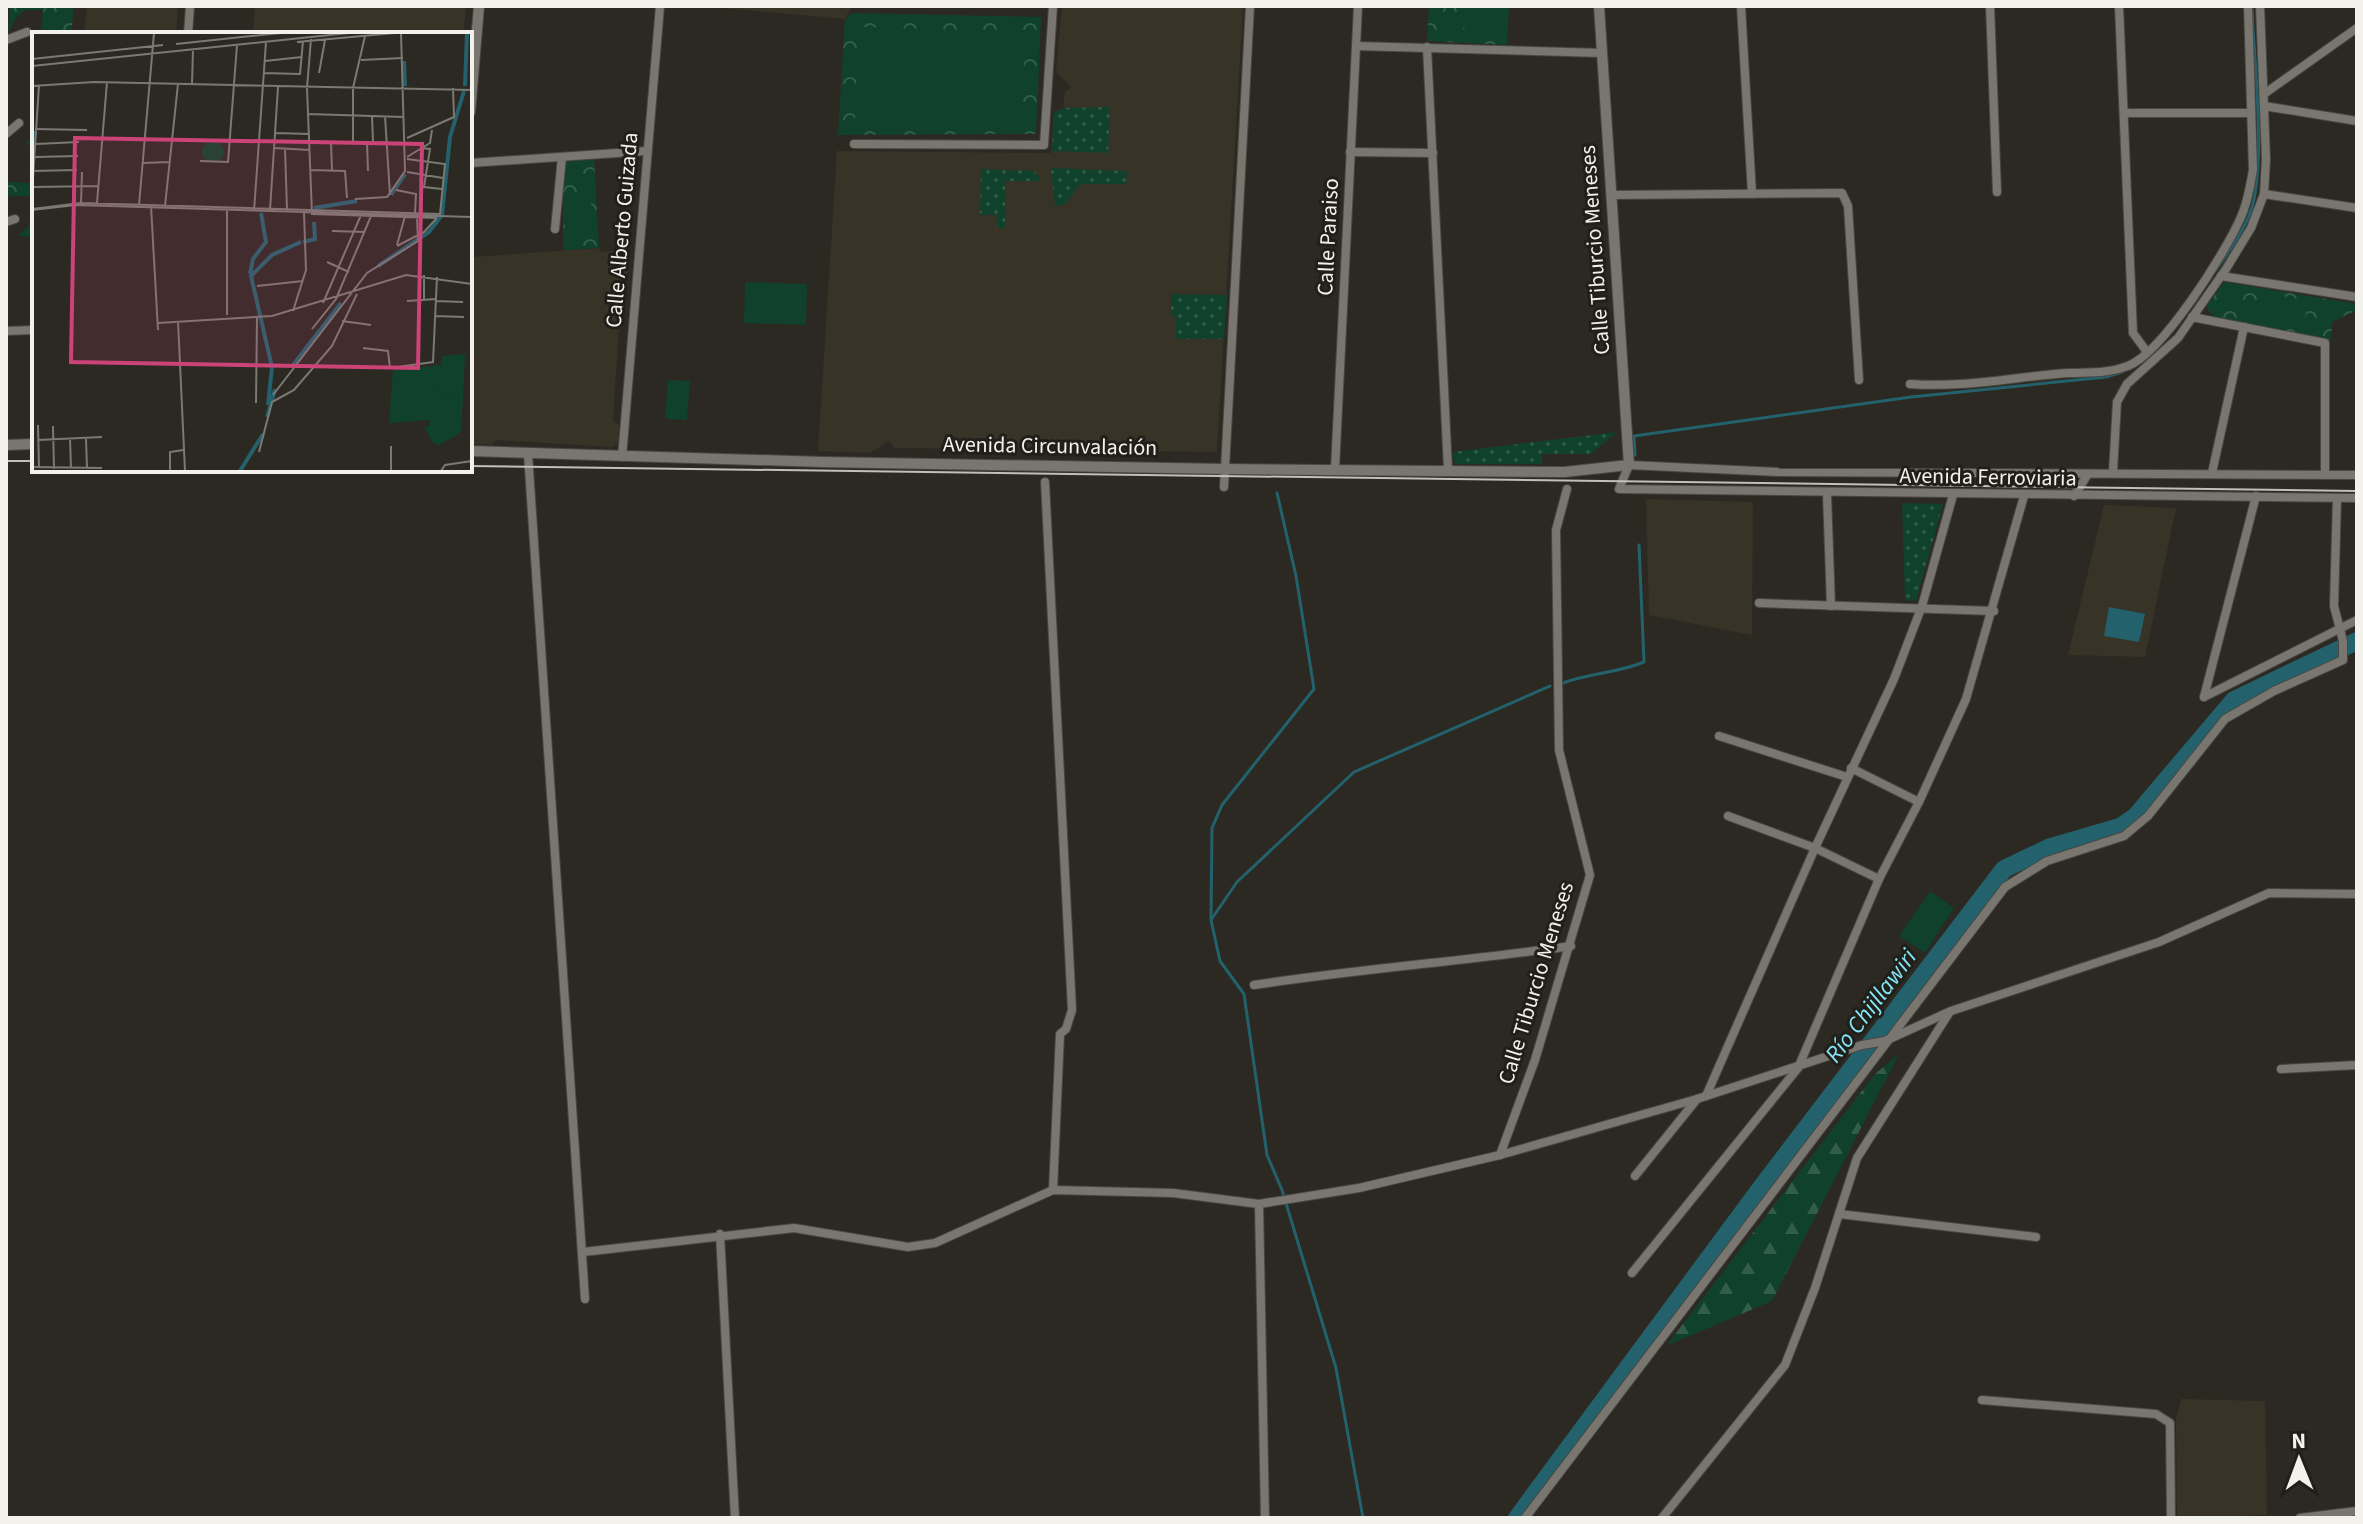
<svg xmlns="http://www.w3.org/2000/svg" width="2363" height="1524" font-family="'Source Sans 3',sans-serif">
<defs>
<pattern id="grass-dots" width="8" height="8" patternUnits="userSpaceOnUse" patternTransform="scale(2)"><rect width="8" height="8" fill="#10412c"/><path d="M2 2h.1M6 6h.1" fill="none" stroke="#335d4b" stroke-width="1.8" stroke-linecap="round"/></pattern>
<pattern id="forest-firs" width="22" height="20" patternUnits="userSpaceOnUse" patternTransform="scale(2)"><rect width="22" height="20" fill="#10412c"/><path d="M5 1l3.5 6h-7zM16 11l3.5 6h-7z" fill="#335d4b"/></pattern>
<pattern id="park-crowns" width="20" height="18" patternUnits="userSpaceOnUse" patternTransform="scale(2)"><rect width="20" height="18" fill="#10412c"/><path d="M2 6a3 3 0 1 1 6 0M12 15a3 3 0 1 1 6 0" fill="none" stroke="#335d4b"/></pattern>
</defs>
<rect width="100%" height="100%" fill="#2b2922"/>
<g fill="#373327">
<path d="M87,6H178L176,34H84Z"/>
<path d="M255,6H466L463,34H253Z"/>
<path d="M700,6H852L845,19Z"/>
<path d="M1062,6H1243L1217,452L895,448L889,441L870,453L818,451L837,151L1051,153L1054,113L1063,108L1065,92L1071,87L1056,72Z"/>
<path d="M599,248L600,252L629,249L627,276L622,280L613,420L619,425L618,442L613,447L497,440L492,444H470L473,257Z"/>
<path d="M1646,499L1753,502L1752,635L1649,615Z"/>
<path d="M2104,505L2176,508L2145,657L2068,655Z"/>
<path d="M2181,1399L2265,1401L2267,1515L2177,1518L2176,1420Z"/>
</g>
<g fill="url(#grass-dots)">
<path d="M1110,107L1108,153L1052,151L1054,113L1063,108Z"/>
<path d="M1051,168L1127,171L1126,184H1084L1078,186L1066,204L1055,206Z"/>
<path d="M981,169L1034,171L1039,176V181H1005V228H997L996,215H980Z"/>
<path d="M1171,294L1227,295L1224,339H1175L1176,317L1171,316Z"/>
<path d="M1617,432L1591,454H1542V464H1455L1453,452Z"/>
<path d="M1902,503L1943,504L1916,601L1905,600Z"/>
</g>
<path fill="url(#forest-firs)" d="M1899,1054L1772,1301L1666,1346L1874,1075Z"/>
<g fill="url(#park-crowns)">
<path d="M10,6H74L71,34H41L43,10H25L15,19L8,34Z"/>
<path d="M1429,6H1509L1507,45L1427,41Z"/>
<path d="M852,13L1041,17L1036,134L838,135L845,19Z"/>
<path d="M34,137V237L18,236L29,226L31,197L10,195L6,202V182L29,183L31,148L26,142Z"/>
<path d="M594,158L599,248L563,250V166L568,161Z"/>
<path d="M2224,282L2357,304V310L2332,322L2331,341L2215,318L2206,307Z"/>
</g>
<g fill="#10412c">
<path d="M1465,6L1509,8L1507,37L1464,35Z"/>
<path d="M858,27L1025,32L1022,129L855,124Z"/>
<path d="M591,201L593,239L566,241L563,203Z"/>
<path d="M745,282L807,284L806,325L744,323Z"/>
<path d="M2266,293L2308,301L2303,325L2261,317Z"/>
<path d="M668,380L690,381L687,420L665,419Z"/>
<path d="M1930,891L1954,908L1925,953L1899,936Z"/>
</g>
<path fill="#23626c" d="M2109,607L2145,614L2139,642L2104,636Z"/>
<g fill="none" stroke-linecap="round" stroke-linejoin="round">
<g stroke="#23626c" stroke-width="3">
<path d="M2215,271C2228,253 2242,234 2250,213C2267,169 2254,60 2252,9"/>
<path d="M2152,353L2179,323"/>
<path d="M1635,455L1634,436L1911,397L2106,377L2122,372"/>
<path d="M1563,683C1590,673 1618,673 1644,662L1639,545"/>
<path d="M1211,919L1212,828L1222,805L1314,689L1296,576L1277,493"/>
<path d="M1363,1518L1336,1368L1282,1190L1267,1155L1244,994L1220,961L1211,920L1237,882L1354,772L1550,686"/>
</g>
<path stroke="#23626c" stroke-width="18" d="M1517,1518L1760,1189L2004,869L2048,848L2120,827L2135,817L2234,700L2357,641"/>
<g stroke="#494742" stroke-width="10">
<g id="minor">
<path d="M1741,6L1752,194"/>
<path d="M1990,6L1997,192"/>
<path d="M2119,6L2133,333L2147,352"/>
<path d="M188,34L190,6"/>
<path d="M6,40L27,32"/>
<path d="M1356,46L1602,53"/>
<path d="M1427,47L1448,469"/>
<path d="M2264,94L2357,28"/>
<path d="M2264,106L2357,121"/>
<path d="M2125,113H2251"/>
<path d="M6,134L19,123"/>
<path d="M854,144L1044,145L1053,6"/>
<path d="M1350,152L1433,153"/>
<path d="M470,163L646,151"/>
<path d="M2264,194L2357,208"/>
<path d="M1612,195L1842,193L1848,206L1859,380"/>
<path d="M6,222L15,219"/>
<path d="M555,229L562,157"/>
<path d="M2221,276L2357,297"/>
<path d="M2192,317L2325,343V475"/>
<path d="M6,331L34,330"/>
<path d="M1910,384C1966,388 2013,377 2068,373C2089,372 2107,374 2128,366C2163,352 2226,252 2241,217C2248,202 2250,186 2253,170L2248,6"/>
<path d="M528,454L585,1299"/>
<path d="M622,457L660,6"/>
<path d="M1335,469L1358,6"/>
<path d="M2113,472L2117,402L2127,384L2178,338L2226,269L2251,228L2264,194L2266,159L2260,6"/>
<path d="M2212,473L2244,327"/>
<path d="M2357,475L1778,472L1629,465L1619,489L2357,498"/>
<path d="M1045,482L1072,1010L1066,1029L1060,1034L1053,1190"/>
<path d="M1224,487L1250,6"/>
<path d="M1827,494L1831,606"/>
<path d="M2074,496L2088,474"/>
<path d="M1759,603L1994,611"/>
<path d="M2204,697L2256,496"/>
<path d="M2204,697L2357,620"/>
<path d="M1719,736L1847,777"/>
<path d="M1851,768L1919,802"/>
<path d="M1728,816L1815,848L1879,879"/>
<path d="M1254,985C1359,969 1465,961 1571,946"/>
<path d="M2281,1069L2357,1065"/>
<path d="M1706,1096L1815,848L1894,679L1922,606L1953,495"/>
<path d="M1500,1155L1535,1060L1590,875L1559,750L1556,530L1567,489"/>
<path d="M1635,1176L1697,1099"/>
<path d="M1259,1204L1265,1518"/>
<path d="M1839,1214L2036,1237"/>
<path d="M720,1234L735,1518"/>
<path d="M583,1252L794,1228L908,1247L935,1243L1053,1190L1173,1193L1259,1204L1359,1188L1500,1155L1697,1099L1862,1045L1885,1041L1951,1011L2159,942L2269,893L2357,894"/>
<path d="M1632,1273L1798,1068L1879,879L1919,802L1966,699L2024,496"/>
<path d="M1982,1400L2156,1414L2170,1423L2171,1518"/>
<path d="M1525,1518L2005,887L2047,861L2124,836L2148,816L2225,719L2274,691L2343,660V641L2334,606L2337,498"/>
<path d="M1662,1518L1785,1365L1815,1288L1857,1158L1949,1013"/>
<path d="M2300,1518L2357,1511"/>
</g>
</g>
<g stroke="#494742" stroke-width="12">
<g id="tertiary">
<path d="M470,112L479,6"/>
<path d="M6,445L34,444"/>
<path d="M470,451L823,462L1224,469L1564,472L1629,465L1599,6"/>
</g>
</g>
<use href="#minor" stroke="#78766f" stroke-width="8"/>
<use href="#tertiary" stroke="#78766f" stroke-width="10"/>
<g stroke="#c1c0bb" stroke-width="2">
<path d="M6,461H34"/>
<path d="M470,466L2357,491"/>
</g>
</g>
<g text-anchor="middle" dominant-baseline="central" stroke-width="6" stroke-linejoin="round" paint-order="stroke">
<g font-size="22" fill="#f2f1ec" stroke="#211f19">
<text transform="translate(622 230) rotate(-85)">Calle Alberto Guizada</text>
<text transform="translate(1328 237) rotate(-87)">Calle Paraiso</text>
<text transform="translate(1595 250) rotate(-94)">Calle Tiburcio Meneses</text>
<text transform="translate(1050 446) rotate(1)">Avenida Circunvalación</text>
<text transform="translate(1988 477) rotate(1)">Avenida Ferroviaria</text>
<text transform="translate(1536 983) rotate(-73)">Calle Tiburcio Meneses</text>
</g>
<g font-size="24" font-style="italic" fill="#84e6f7" stroke="#211f19">
<text transform="translate(1871 1006) rotate(-53)">Río Chijllawiri</text>
</g>
</g>
<g transform="translate(32 32)">
<rect width="440" height="440" fill="#2b2922"/>
<path d="M392,394H429V400L408,413L401,411Z" fill="#10412c"/>
<path d="M409,333L406,360L431,368L429,394H398V388L357,391L361,338Z" fill="#10412c"/>
<path d="M170 120a11 11 0 1 1 22 0a11 11 0 1 1-22 0ZM433,322L431,368L406,360L410,324ZM405 383a11 11 0 1 1 22 0a11 11 0 1 1-22 0Z" fill="#10412c"/>
<path fill="none" stroke="#23626c" stroke-width="4" d="M372,29L373,54M433,54L435,1M0,125L2,99M359,163L373,142M282,176L325,169M271,210L283,207L282,190M346,234L397,200L410,183L418,105L432,59M218,242L221,227L234,210L229,181M261,333L309,271M236,373L240,335L219,244L240,223L269,210M235,385L243,357M208,439L231,402"/>
<path fill="none" stroke="#7b7973" stroke-width="2" d="M279,7L275,56L280,182L405,186M265,10L363,1M144,12L249,1M0,27L131,13M329,28L371,26M233,29L270,25M0,34L317,1M232,41L268,42L271,9M287,41L293,8M160,53L161,17M0,54L62,50L440,58M276,82L372,85M340,84L341,109M353,84L358,163M3,97L55,98M243,101L277,102M375,106L422,85L421,56M278,110L373,111M299,110L300,139M321,110V56L333,4M335,110L336,139M4,112L47,110M242,116L278,118M253,116L255,178M389,116L398,117L392,155L410,157M3,125L46,124M375,125L398,111L400,98M168,129L196,130L205,13M111,131L137,130M279,138L313,139L315,166M0,139L45,138M375,140L411,146M1,155L67,154M364,158L384,162L383,181M0,162L7,53M323,167L355,165L373,139L369,1M49,171L50,140M65,171L75,50M107,173L122,1M119,174L126,298M133,174L146,52M0,177L49,171L408,182L413,132L375,127M0,178L44,173L440,185M238,178L246,55M222,179L234,10M300,199L333,200M365,213L373,184M365,214L392,200L405,186M295,230L317,240M225,254L271,249M392,268V243M375,269L404,267M404,269L431,270M291,271L329,183M261,279L274,238L272,181M195,283V179M403,284L432,285M146,289L153,439M310,289L339,293M126,291L240,284L374,243L440,252M280,297L304,267L339,184M331,316L356,319L358,336L401,330L405,245M241,363L335,241L386,209L385,185M224,371L225,286M6,393L7,436M21,394L22,437M38,406L39,436M54,407L55,436M6,408L70,405M227,420L240,370L262,358L300,314L325,262M0,435L70,436M138,439V420L151,418M359,439V414M409,439L413,433L440,429"/>
<path fill="#cc4378" fill-opacity="0.15" stroke="#cc4378" stroke-width="4" d="M43,106L390,112L386,336L39,330Z"/>
<rect width="440" height="440" fill="none" stroke="#f2f1ec" stroke-width="4"/>
</g>
<rect width="2363" height="1524" fill="none" stroke="#f2f1ec" stroke-width="16"/>
<g transform="translate(2299 1460) rotate(359)" stroke="#211f19" stroke-width="6" paint-order="stroke">
<path d="M0-6L14 30L0 20L-14 30Z" fill="#f2f1ec"/>
<text y="-12" font-size="22" font-weight="bold" text-anchor="middle" fill="#f2f1ec">N</text>
</g>
</svg>
